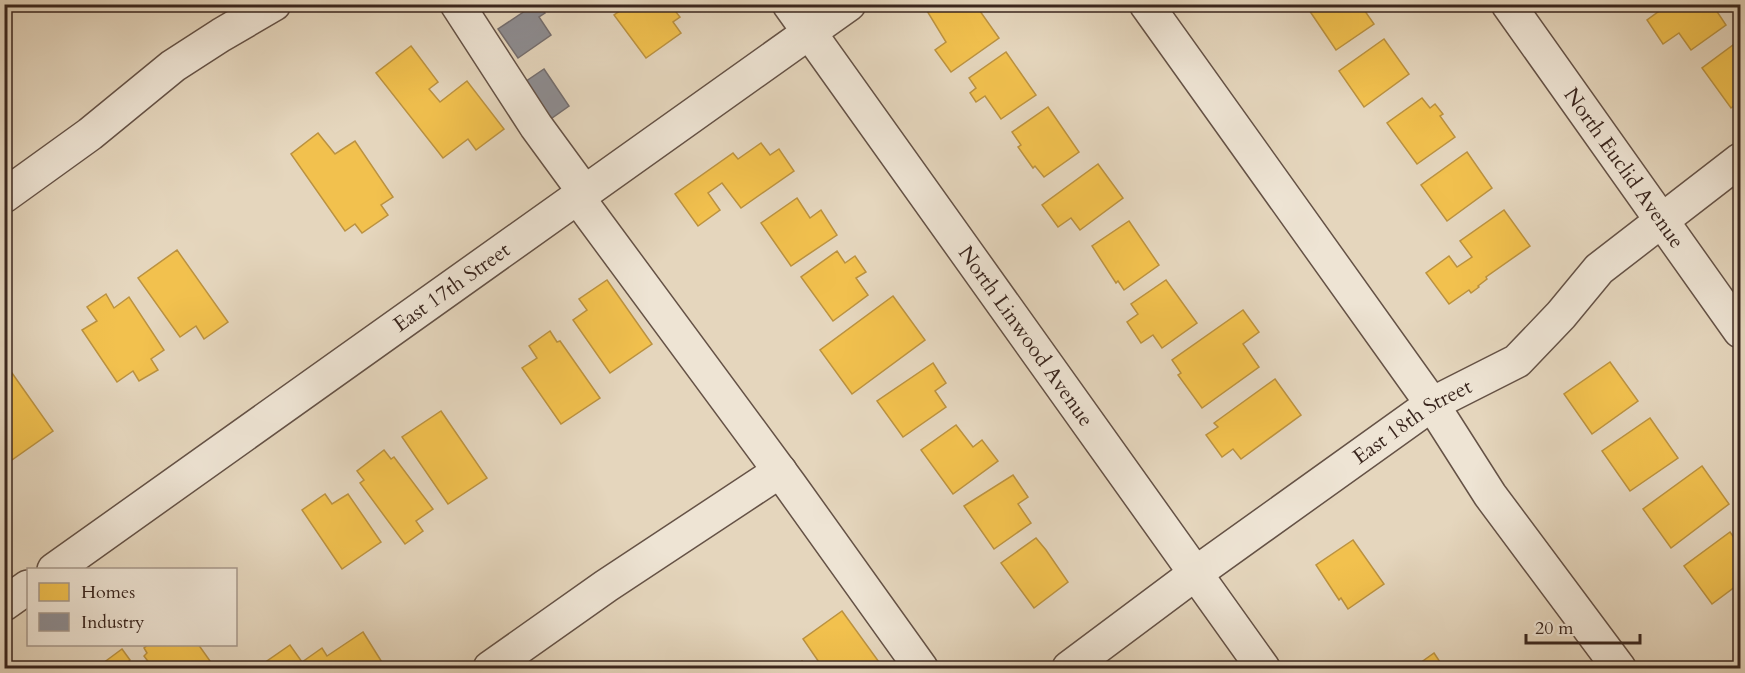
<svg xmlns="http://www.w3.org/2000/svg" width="1745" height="673" font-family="Cardo,serif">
<rect width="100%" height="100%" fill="#e5d6bd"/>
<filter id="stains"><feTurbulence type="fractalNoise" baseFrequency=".00333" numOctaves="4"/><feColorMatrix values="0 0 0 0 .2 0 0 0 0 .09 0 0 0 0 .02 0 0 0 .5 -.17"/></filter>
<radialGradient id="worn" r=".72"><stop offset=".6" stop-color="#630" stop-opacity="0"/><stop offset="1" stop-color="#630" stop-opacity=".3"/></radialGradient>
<g fill="#f2c14e" stroke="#bb9240" stroke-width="1.5">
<path d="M616,4H662L667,11L672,7L680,17L673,22L681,33L646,58L614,15L621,10Z"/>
<path d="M935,4H975L999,38L951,72L935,50L946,42L927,11Z"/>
<path d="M1310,4H1360L1374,24L1336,50L1307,7Z"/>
<path d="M1669,4H1712L1726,25L1691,50L1679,33L1663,44L1647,20Z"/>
<path d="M1384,39L1409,74L1364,107L1339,71Z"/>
<path d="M1737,42L1740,46V101L1731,108L1702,68Z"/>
<path d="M411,46L438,82L429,89L440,102L467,81L504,129L476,150L468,139L443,158L376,73Z"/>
<path d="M1006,52L1036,95L1001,119L985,96L976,102L970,93L976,88L969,78Z"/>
<path d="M1422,98L1430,108L1435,104L1443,114L1440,116L1455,137L1417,164L1387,123Z"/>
<path d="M1048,107L1079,152L1044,177L1035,166L1033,168L1018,147L1021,145L1012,132Z"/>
<path d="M318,133L335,154L355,141L393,197L381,205L388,215L362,233L355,224L345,231L291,154Z"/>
<path d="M761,143L770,155L779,149L794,171L741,208L722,183L708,193L720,210L698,226L675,194L733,153L738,159Z"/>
<path d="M1467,152L1492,188L1447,221L1421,185Z"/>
<path d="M1098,164L1123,198L1080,230L1071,218L1058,227L1042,205Z"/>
<path d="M797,198L810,218L821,210L837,235L791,266L761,223Z"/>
<path d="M1504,210L1530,246L1486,277L1487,279L1478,286L1479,287L1471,293L1469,290L1449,304L1426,273L1449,256L1457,267L1472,257L1460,241Z"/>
<path d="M1129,221L1159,265L1124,290L1118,281L1116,283L1092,246Z"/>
<path d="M177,250L228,322L204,339L196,326L180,337L138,278Z"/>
<path d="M837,251L845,263L855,256L866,272L856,278L868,295L833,321L801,277Z"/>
<path d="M607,280L652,344L610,373L573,320L587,310L579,299Z"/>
<path d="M1166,280L1197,323L1162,348L1153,335L1141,343L1127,322L1138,314L1131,304Z"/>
<path d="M106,294L114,308L129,297L164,350L151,359L158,370L139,381L133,371L117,382L82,330L97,321L87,307Z"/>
<path d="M893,296L925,340L852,394L820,350Z"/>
<path d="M1243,310L1259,332L1243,344L1259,367L1202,408L1178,375L1181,373L1172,360Z"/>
<path d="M550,331L557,342L560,341L600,398L561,424L522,368L537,358L529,346Z"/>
<path d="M1610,362L1638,401L1592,434L1564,394Z"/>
<path d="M933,363L946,383L935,391L946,407L903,437L877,401Z"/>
<path d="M12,373L53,431L9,462L4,457V378Z"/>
<path d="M1275,379L1301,415L1241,459L1233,449L1222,457L1206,435L1218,427L1214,423Z"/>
<path d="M441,411L487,478L448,504L402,437Z"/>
<path d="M1650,418L1678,458L1630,491L1602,451Z"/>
<path d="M956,425L973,447L982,440L998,461L953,494L921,450Z"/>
<path d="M384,450L391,459L394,457L433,509L416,521L423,531L405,544L360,483L364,480L357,471Z"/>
<path d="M1702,466L1729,504L1671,548L1643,509Z"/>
<path d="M1013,475L1028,497L1018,504L1031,523L994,549L964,506Z"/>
<path d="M325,494L332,504L348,494L381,542L342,569L302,510Z"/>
<path d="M1730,532L1740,546V583L1712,604L1684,566Z"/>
<path d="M1036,538L1046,550L1068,582L1034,608L1001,563Z"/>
<path d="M1353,540L1384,584L1348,609L1341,598L1339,600L1316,565Z"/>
<path d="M842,611L879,662L870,668H823L803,639Z"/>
<path d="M363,632L385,667L383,668H272L267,661L290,645L302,662L322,648L327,656Z"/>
<path d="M149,644H198L215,668H153L144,656L147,653L144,648Z"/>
<path d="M122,649L130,660L128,662L133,668H101L99,666Z"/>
<path d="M1434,653L1444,668H1413Z"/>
<path d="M802,661L807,668H791Z"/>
</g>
<g fill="#8d8d92" stroke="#746e6f" stroke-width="1.5">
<path d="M539,4L545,13L539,17L551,35L518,58L498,29L531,7L532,8Z"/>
<path d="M544,69L569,106L545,123L519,86Z"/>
</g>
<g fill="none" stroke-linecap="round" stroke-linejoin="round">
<g stroke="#655246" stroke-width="36">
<g id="minor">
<path d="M457,4L536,126L585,193"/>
<path id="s1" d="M789,4L1263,668"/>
<path d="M1146,4L1432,404L1490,495L1619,668"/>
<path id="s2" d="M1508,4L1740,331"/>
<path d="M4,196L90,134L173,66L221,35L274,4"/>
<path d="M578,198L790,485L921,668"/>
<path id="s3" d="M54,570L849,4"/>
<path d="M4,604L28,587"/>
<path d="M490,668L606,586L780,471"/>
<path id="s4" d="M1069,668L1196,573L1432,404L1517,361L1561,315L1599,269L1740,160"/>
</g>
</g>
<use href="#minor" stroke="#eee4d4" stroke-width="33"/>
</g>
<g text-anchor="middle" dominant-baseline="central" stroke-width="6" stroke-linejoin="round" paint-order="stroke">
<g font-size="21" fill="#3a261e" stroke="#eee4d4">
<text stroke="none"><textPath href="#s2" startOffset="201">North Euclid Avenue</textPath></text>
<text stroke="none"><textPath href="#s3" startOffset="488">East 17th Street</textPath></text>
<text stroke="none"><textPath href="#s1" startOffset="408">North Linwood Avenue</textPath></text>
<text stroke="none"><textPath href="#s4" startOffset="423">East 18th Street</textPath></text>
</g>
</g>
<rect width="1745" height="673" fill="none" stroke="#e5d6bd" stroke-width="24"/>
<rect x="6" y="6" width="1733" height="661" fill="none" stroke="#3a261e" stroke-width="3"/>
<rect x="12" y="12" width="1721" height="649" fill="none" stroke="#3a261e" stroke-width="1.5"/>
<rect x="27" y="568" width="210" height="78" fill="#eee4d4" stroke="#a6988b" stroke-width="1.5"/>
<rect x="39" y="583" width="30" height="18" fill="#f2c14e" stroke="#a6988b" stroke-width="1.5"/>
<text x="81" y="598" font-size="18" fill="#3a261e">Homes</text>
<rect x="39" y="613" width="30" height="18" fill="#8d8d92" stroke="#a6988b" stroke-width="1.5"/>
<text x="81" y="628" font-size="18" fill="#3a261e">Industry</text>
<path d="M1526 634v9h114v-9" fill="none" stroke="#3a261e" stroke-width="3"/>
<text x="1535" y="634" font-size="18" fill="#3a261e" stroke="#eee4d4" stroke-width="4.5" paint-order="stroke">20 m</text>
<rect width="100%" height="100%" filter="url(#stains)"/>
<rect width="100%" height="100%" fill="url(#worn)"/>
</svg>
